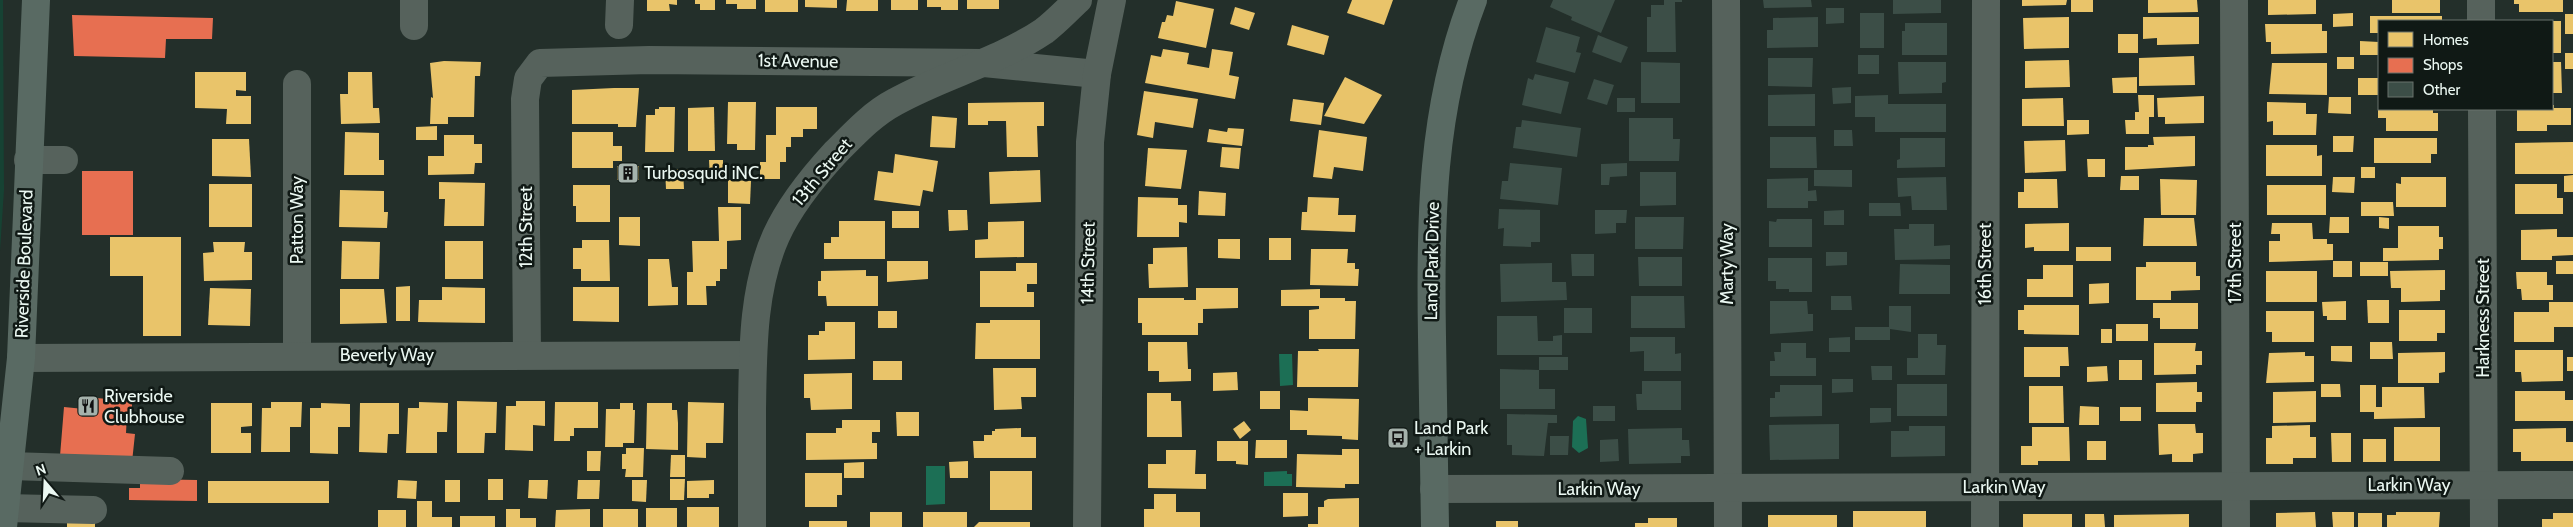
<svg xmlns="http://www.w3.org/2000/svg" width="2573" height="527" font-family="Cabin,sans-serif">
<rect width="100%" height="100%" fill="#232f2a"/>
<path fill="#164233" d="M0,0H3L4,190L0,251Z"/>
<g fill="#1c6f55">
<path d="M1279,354H1292L1293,385L1280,386Z"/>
<path d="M1578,416L1586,419L1588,448L1579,453L1572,447L1573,421Z"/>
<path d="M926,466H945V504L926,505Z"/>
<path d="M1287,471V474H1292V486H1264V472Z"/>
</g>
<g fill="#e9c46a">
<path d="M647,0H677V5L669,4L670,11H647Z"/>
<path d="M695,0H715V10H700V4H695Z"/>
<path d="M726,0H756V9H737V4H726Z"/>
<rect x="765" y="0" width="33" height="12"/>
<path d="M805,0H837V8L805,7Z"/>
<path d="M847,0H878V11H846Z"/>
<rect x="891" y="0" width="27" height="10"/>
<path d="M927,0H958V10H941V7H927Z"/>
<rect x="967" y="0" width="32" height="9"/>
<path d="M1352,0H1393L1384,25L1347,13Z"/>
<path d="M2022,0H2067L2066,5L2022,6Z"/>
<rect x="2071" y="0" width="22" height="12"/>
<path d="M2148,0H2197L2198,12L2148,13Z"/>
<path d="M2268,0H2316V14L2268,15Z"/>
<rect x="2392" y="0" width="48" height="13"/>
<path d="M2514,0H2563V12H2519V4H2514Z"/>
<path d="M1176,1L1214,9L1206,48L1158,38L1162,22H1165L1167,15L1173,16Z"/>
<path d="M1235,7L1255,13L1249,30L1230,24Z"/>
<path d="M2353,13V26L2333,27V14Z"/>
<rect x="2565" y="14" width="8" height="20"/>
<path d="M2370,16H2442V21H2379V33H2370Z"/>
<path d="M2069,17V48L2024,49L2023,18Z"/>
<path d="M2143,17H2199V44L2157,45V38L2143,39Z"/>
<rect x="2552" y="21" width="9" height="32"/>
<path d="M2265,24H2322V31H2327V53L2271,54V42H2266Z"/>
<path d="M1292,25L1329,36L1324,55L1287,45Z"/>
<rect x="2118" y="34" width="20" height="19"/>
<path d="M2360,41L2379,42V55H2360Z"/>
<path d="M1163,49L1189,53L1187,64L1209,68L1212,49L1233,52L1229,75L1239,77L1235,99L1145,83L1151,55L1161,57Z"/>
<rect x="2565" y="53" width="8" height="16"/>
<path d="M2194,56L2195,85L2139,86V58Z"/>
<rect x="2337" y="57" width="17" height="12"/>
<path d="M2069,60L2070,87L2025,88V61Z"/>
<path d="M444,61L481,62L480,76H475L474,117H448V124H430L431,97L433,98L430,63Z"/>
<path d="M2552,62H2561L2562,93H2552Z"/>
<path d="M2272,63H2327V95L2269,94Z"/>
<path d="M195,72H246V91L236,90V96H251V124H226L227,109L195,108Z"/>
<path d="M348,72H372L373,108H379L380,123L341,124L340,94H348Z"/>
<path d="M1345,77L1382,95L1364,124L1324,116Z"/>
<path d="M2137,77V93H2113L2112,78Z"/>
<rect x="2358" y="78" width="21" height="17"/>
<path d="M614,88H639L636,127H618V124H572V90Z"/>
<path d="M1144,91L1198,99L1193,128L1155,122L1153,138L1137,135Z"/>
<path d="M2138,95H2154V117H2149V134H2126L2125,120H2135V112H2139Z"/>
<path d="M2204,96V123L2165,124V117H2158L2157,98Z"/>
<path d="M2329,97H2351V114L2328,113Z"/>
<path d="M2063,98L2064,126H2022V99Z"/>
<path d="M1293,99L1324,103L1321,125L1290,121Z"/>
<path d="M728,102H756L755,150H737V144H727Z"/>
<path d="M1044,102V126H1037L1038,157H1007L1006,121H988V125H968V103Z"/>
<path d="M2267,102L2306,103V114H2317L2316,135H2273V121L2267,122Z"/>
<path d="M2552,105H2554V108H2571V125H2547V131H2517V109H2552Z"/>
<path d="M659,107H675L674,152H645L646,115H655V109H659Z"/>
<path d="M714,107L715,151H688V108Z"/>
<path d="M776,107H817V129H803V137H791V147H786V162H780V179H760V162H766V135H776Z"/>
<path d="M2378,109H2433V113H2438V131H2386V118H2378Z"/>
<path d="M932,116L957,118L955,148L930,147Z"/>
<path d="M2067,120H2089V134L2067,135Z"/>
<path d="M437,126V140H416V127Z"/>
<path d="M1228,128L1244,129L1242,146L1207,142L1209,129L1227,132Z"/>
<path d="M1319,130L1367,137L1363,171L1334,167L1332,179L1313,177Z"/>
<path d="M345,132L379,133V160H384V175H344Z"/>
<path d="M572,132H613V146H622V161H613V168H572Z"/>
<path d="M444,135H474V144H482V163H475L474,174L428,175V156H444Z"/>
<path d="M2195,136V166L2125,170V147H2148V145H2154L2153,137Z"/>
<path d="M2333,136H2354L2353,152H2333Z"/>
<path d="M2374,138H2437V154H2431V163H2374Z"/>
<path d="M212,139H249L251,177L212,176Z"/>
<path d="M2065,140L2066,171L2025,173L2024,141Z"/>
<path d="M2573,142V174H2515V143Z"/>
<path d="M2266,145H2317V156L2322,155V176H2266Z"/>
<path d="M1222,147L1241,148L1239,169L1220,167Z"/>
<path d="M1148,148L1187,150L1181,189L1145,186Z"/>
<path d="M895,154L938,161L933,192L923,190L920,206L874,200L878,171L893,173Z"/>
<path d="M2087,159H2105V177H2088Z"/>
<path d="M709,160H723V180H710Z"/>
<rect x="617" y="166" width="22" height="14"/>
<rect x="2361" y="167" width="14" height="11"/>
<path d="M665,169H683L684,189H666Z"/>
<path d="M1040,170L1041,202L990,204L989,172Z"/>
<path d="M2573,175V192H2564V176Z"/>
<path d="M2121,176H2139V190H2120Z"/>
<path d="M2333,177H2355L2354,193L2332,192Z"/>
<path d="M2401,177H2446V207H2396V183L2401,184Z"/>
<path d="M2024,179H2057L2058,208H2018V192H2024Z"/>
<path d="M2160,179L2197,180L2196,215H2161Z"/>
<path d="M728,180L751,181L750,204L728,203Z"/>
<path d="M439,182L485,183L484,226H444L445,199H439Z"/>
<rect x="209" y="184" width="43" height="43"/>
<path d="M2515,184H2557V198H2563V214H2515Z"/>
<path d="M573,185H610V222H576V206H573Z"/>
<rect x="2267" y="185" width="59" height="30"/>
<path d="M340,190L384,191V212H388L387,228L339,227Z"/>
<path d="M1199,191L1226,193L1225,216L1198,215Z"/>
<path d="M1138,197L1178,198V205H1187V223L1179,222V237H1137Z"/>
<path d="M1308,197L1339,198L1338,215H1356L1355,232L1301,230L1302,212H1307Z"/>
<path d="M2361,202H2393L2394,216H2361Z"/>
<path d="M718,207H741V240L727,241V269H720V281H716V286H706L707,305H687V272H693L692,241H719Z"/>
<path d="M948,210H967L968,230L949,231Z"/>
<rect x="892" y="211" width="27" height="17"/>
<path d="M619,217H640V246L619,245Z"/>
<path d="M2330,217H2349V233H2329Z"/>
<path d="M2379,217L2389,218V229L2379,228Z"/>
<path d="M2144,218H2194L2197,246H2143Z"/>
<path d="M839,221H885V259H824V243H831V237H839Z"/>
<path d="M1024,221V257L975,258V240L988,239V222Z"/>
<path d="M2069,223V251H2034V247L2025,248V224Z"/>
<path d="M2272,223H2312L2313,239H2327V244H2333V260L2269,262V241H2280V234H2271Z"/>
<path d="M2398,226H2439V237H2443V249H2439V260L2383,261V248H2398Z"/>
<path d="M2557,229V237H2573V255L2552,256V260H2521V230Z"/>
<path d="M110,237H181V336H143V276H110Z"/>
<rect x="1269" y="238" width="22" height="22"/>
<path d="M1218,239H1240V259L1218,258Z"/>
<path d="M582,240H609L610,281H581V269H573V248H582Z"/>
<path d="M342,241L380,242L379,279H341Z"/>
<rect x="445" y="241" width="38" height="38"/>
<path d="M213,242H245L244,252H252V280L204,281L203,253L214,252Z"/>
<path d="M1187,247L1188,287L1149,288L1148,264H1153V248Z"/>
<rect x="2076" y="247" width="35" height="14"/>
<path d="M1311,249H1348L1347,263H1355V269H1359L1358,286L1310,285Z"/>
<path d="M648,259H669L672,287H678V305L648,306Z"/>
<path d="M887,261H928V279L887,282Z"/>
<rect x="2333" y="261" width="19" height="16"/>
<rect x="2556" y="261" width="17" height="13"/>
<path d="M2146,262H2196V276H2200V290L2171,291V300H2136V267H2146Z"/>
<rect x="2360" y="262" width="28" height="14"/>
<path d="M1016,263H1037V284H1027V292H1034V307H980V271H1016Z"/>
<path d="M2043,265H2073V297H2027V279H2043Z"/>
<path d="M866,270V276H878V306H827L826,296H818V281H821V271Z"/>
<path d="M2445,270V290H2440V301L2401,302V288H2391L2390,271Z"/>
<rect x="2266" y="271" width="51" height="31"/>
<path d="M2516,272H2547V285H2553V300H2522L2521,289H2517Z"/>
<path d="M2109,283V303L2089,304V284Z"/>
<path d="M410,286V321H396V287Z"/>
<path d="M442,287L485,288V323L418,322L419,300H442Z"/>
<path d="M573,287H619V322L573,321Z"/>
<path d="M210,288L251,289L250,326L208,325Z"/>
<path d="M1196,288H1238V308L1203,309V323H1198V335H1142V323H1138V298H1184V300H1196Z"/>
<path d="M340,289H384L387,323L340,324Z"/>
<path d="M1320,289V298H1345V301H1356L1355,339H1309V310L1319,309V306H1281V290Z"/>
<path d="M2367,300H2389V323H2368Z"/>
<path d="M2346,301V320H2327V316H2323L2322,302Z"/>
<path d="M2549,302H2573V327H2554V342H2514V312H2549Z"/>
<path d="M2153,303H2198V329H2160V318H2153Z"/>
<path d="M2024,305H2079V335L2024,334V330H2018V310H2024Z"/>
<path d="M2399,310H2445V333H2437V341H2399Z"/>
<rect x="878" y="311" width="19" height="17"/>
<path d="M2266,311H2314V342H2272V332H2266Z"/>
<path d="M990,320H1040V359H975L976,323H990Z"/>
<path d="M825,322H855V359L808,360V335H819V331H825Z"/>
<rect x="2116" y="324" width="32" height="17"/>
<rect x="2101" y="329" width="11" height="14"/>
<path d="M1148,342H1187L1188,369H1191V381L1159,382V371H1148Z"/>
<path d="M2370,342H2392L2393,359H2370Z"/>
<path d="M2154,343H2196L2195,351H2202V365H2196V374L2154,375Z"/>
<path d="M2331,346H2352V362L2331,361Z"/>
<path d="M2024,347H2068L2069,366H2060V377H2024Z"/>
<path d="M1318,349H1359L1358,387H1297L1298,351H1319Z"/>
<path d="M2515,350H2563V381L2522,382L2521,372H2515Z"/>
<path d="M2305,352V356H2314V382L2266,383L2269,353Z"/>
<path d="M2445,352V372L2439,373V383H2398V353Z"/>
<rect x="2567" y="357" width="6" height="14"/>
<rect x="2119" y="360" width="23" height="20"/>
<rect x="873" y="361" width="29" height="19"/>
<path d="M2107,366L2108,381L2087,382V367Z"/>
<path d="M993,368H1036V397H1021L1022,409L994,410Z"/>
<path d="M1237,372L1238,390L1213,391V373Z"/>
<path d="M852,373V409L811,410L810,398H804V374Z"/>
<path d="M2197,382V392H2202V402H2196V412H2156V383Z"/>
<path d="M2321,384H2340L2341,397H2321Z"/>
<path d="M2360,385H2376V407H2382V387H2424L2425,418L2374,419V412H2360Z"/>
<path d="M2029,386H2063L2064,423H2029Z"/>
<rect x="1260" y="391" width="20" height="18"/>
<path d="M2316,391V422L2273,423V392Z"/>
<path d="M2515,391H2565V400H2573V421H2515Z"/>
<path d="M1147,393H1171V401H1181L1182,437H1147Z"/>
<path d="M1308,398L1359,399L1358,440L1342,439V436L1307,435V430H1290V410L1308,411Z"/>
<path d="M457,401L497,402L496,433H485L484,453H457Z"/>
<path d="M516,401H545V426L533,425V451L505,450L506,406H516Z"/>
<path d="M271,402H302L301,427H290V452H261L262,408H271Z"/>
<path d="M419,402L448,403L447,432H437V453H406L408,408H419Z"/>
<path d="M555,402H598V428H574V436H570V441H554Z"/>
<path d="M688,402L724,403L723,443H706V458L687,457Z"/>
<path d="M211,403H252V426L241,427V433H251V453H211Z"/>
<path d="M321,403L350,404V427H338V454L310,453V408H321Z"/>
<path d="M360,403H399V434H388L387,453L359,452Z"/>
<path d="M620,403H633V410H635L634,443H623V447H605L606,409H620Z"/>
<path d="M647,403H672V410H677L678,423V450L646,449Z"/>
<path d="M2080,406L2099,407V425H2079Z"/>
<rect x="2120" y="407" width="21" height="14"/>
<path d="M896,412H919V436H897Z"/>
<path d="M842,420H880V432H872V443H877V459L806,460V433H836V428H842Z"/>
<path d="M1244,421L1251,430L1240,439L1233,429Z"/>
<path d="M2158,424H2195L2196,433H2203V453L2193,454V462H2172V454L2159,455Z"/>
<path d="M2310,425V437H2316V458H2293V464H2266V438H2272V426Z"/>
<path d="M2032,427H2069L2070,461H2038V465H2021V446H2032Z"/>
<rect x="2394" y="427" width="46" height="34"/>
<path d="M1021,428V437H1036V458H974L973,441H984V435H992V431H995V429Z"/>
<path d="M2566,428V442H2573V461H2521V452H2513V429Z"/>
<path d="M2331,433H2351V462H2332Z"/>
<rect x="2363" y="439" width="23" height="23"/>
<path d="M1256,440H1287V458H1255Z"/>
<path d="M1217,441H1248V465L1236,464V461H1217Z"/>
<rect x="2087" y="441" width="19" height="19"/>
<path d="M626,448H644L643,477H625L626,469H622V454H626Z"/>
<path d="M1342,449H1359V484H1345V488L1296,487L1297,454L1342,455Z"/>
<path d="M1166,450H1196L1195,474H1206V489L1148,488V464H1166Z"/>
<path d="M587,451H601L600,471H587Z"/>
<path d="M671,455H685V477H670Z"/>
<path d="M968,461V478H950L949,462Z"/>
<path d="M864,462V478H844V463Z"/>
<rect x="990" y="471" width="42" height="39"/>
<path d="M805,473H842V495H837V507H805Z"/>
<rect x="488" y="479" width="15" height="21"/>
<path d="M670,479H685L684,500H670Z"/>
<path d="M398,480L417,481L416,499L397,498Z"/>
<rect x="445" y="480" width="15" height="22"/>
<path d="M529,480H548L547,499L528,498Z"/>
<path d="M578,480H600L599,499H577Z"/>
<path d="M632,480H647L646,502L632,501Z"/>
<path d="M714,480V494H709V498H687V481Z"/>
<rect x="208" y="481" width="121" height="22"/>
<path d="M1283,493H1308V516L1283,517Z"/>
<path d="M1154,494H1176V512H1200V527H1144V509H1154Z"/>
<path d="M1359,498V527H1308V524H1318V507H1324V501L1328,499Z"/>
<path d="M417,501H432V517H452V527H417Z"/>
<rect x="687" y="507" width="32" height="20"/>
<rect x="646" y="508" width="31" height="19"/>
<path d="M506,509H520V518H536V527H506Z"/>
<path d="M590,509V527H555L556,510Z"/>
<rect x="603" y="509" width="35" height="18"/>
<rect x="378" y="510" width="28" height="17"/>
<rect x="1853" y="511" width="73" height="16"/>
<rect x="870" y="512" width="32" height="15"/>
<rect x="923" y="512" width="44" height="15"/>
<path d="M2315,512L2316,527H2276V513Z"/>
<path d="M2332,512H2354V527H2333Z"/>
<path d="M2396,512H2440L2439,527H2387V515H2396Z"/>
<rect x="2358" y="513" width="24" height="14"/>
<path d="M2553,513H2573V527H2542V519H2553Z"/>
<rect x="2023" y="514" width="49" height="13"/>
<path d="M2085,514H2104L2105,527H2085Z"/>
<path d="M2189,514V527H2114V515Z"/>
<rect x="1768" y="515" width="69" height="12"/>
<path d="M67,516L95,517V527H67Z"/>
<rect x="460" y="516" width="35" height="11"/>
<path d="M1648,518H1677V527H1635V523H1648Z"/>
<rect x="809" y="521" width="38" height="6"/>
<rect x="1496" y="521" width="22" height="6"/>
<path d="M979,522H1030V527H974Z"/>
</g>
<g fill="#e76f51">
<path d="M72,15L213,18L212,39H166L165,58L74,56Z"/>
<rect x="82" y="171" width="51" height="64"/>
<path d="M84,397L132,401V414H127L126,433L135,434L132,462L60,456L64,407L84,409Z"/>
<path d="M140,479L197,480V501L129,500V488H140Z"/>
</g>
<g fill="#3c4e47">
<path d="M1553,0H1615L1601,33L1571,20L1572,17L1550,7Z"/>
<path d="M1664,0H1682V2H1675L1676,52H1647V17H1651V5H1664Z"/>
<path d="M1763,0H1811L1812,7L1764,8Z"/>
<path d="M1893,0H1941V13L1893,14Z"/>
<path d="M1826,8H1844V23L1826,24Z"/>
<rect x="1860" y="13" width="24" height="35"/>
<path d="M1818,17V47L1767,48V30H1773V18Z"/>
<path d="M1905,23H1947V55H1902V31H1905Z"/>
<path d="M1546,27L1580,37L1576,52L1581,53L1575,73L1536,62Z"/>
<path d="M1598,35L1628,47L1621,63L1592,52Z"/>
<rect x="1858" y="55" width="21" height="19"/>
<path d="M1768,58H1813L1812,87L1768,86Z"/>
<path d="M1641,62L1680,63V103H1641Z"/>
<path d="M1898,62H1946V82L1942,83V93L1899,94Z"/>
<path d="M1535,74L1569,82L1561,114L1522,105L1528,78L1533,80Z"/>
<path d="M1594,79L1614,85L1607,105L1587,99Z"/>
<path d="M1851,87V103L1833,104L1832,88Z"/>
<path d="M1815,94V126H1768V95Z"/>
<path d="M1888,95V104H1946V132H1875V117H1855V96Z"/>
<rect x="1617" y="98" width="18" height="14"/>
<path d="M1629,118H1673V139H1680L1679,161H1629Z"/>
<path d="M1522,120L1581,128L1577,157L1513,148L1516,127H1521Z"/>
<path d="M1834,130H1852L1853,146H1834Z"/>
<path d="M1770,137H1816L1817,168H1770Z"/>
<path d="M1900,138H1945V167L1897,168V160L1900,159Z"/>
<path d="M1510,163L1562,168L1558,205L1500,199L1502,181H1508Z"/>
<path d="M1627,163V176L1610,177L1609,185H1601V164Z"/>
<path d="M1814,170H1852V187L1814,186Z"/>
<path d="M1640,172H1676V205L1640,206Z"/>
<path d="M1946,177L1947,210H1912L1911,196L1898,197L1897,178Z"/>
<path d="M1808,178V191L1816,190L1817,201H1808V208H1767V179Z"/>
<path d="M1869,203H1900L1901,216H1869Z"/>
<path d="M1499,209L1540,210V242H1531V247L1503,246L1504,228L1498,229Z"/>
<path d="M1595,210H1627L1626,223H1616V233L1595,234Z"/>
<path d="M1844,210V225H1824V211Z"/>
<path d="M1635,217H1684L1683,249H1635Z"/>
<path d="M1777,219H1812V247H1769V221L1776,222Z"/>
<path d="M1909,224H1934V246L1950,245V259L1895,260L1894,229H1909Z"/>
<path d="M1826,252H1847V265L1826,266Z"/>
<path d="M1571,254H1594V276H1572Z"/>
<path d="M1638,257H1682V286H1639Z"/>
<path d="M1768,258H1812V292H1789V289H1776V281H1768Z"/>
<path d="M1552,263V282H1566L1567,300L1501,302L1500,264Z"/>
<path d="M1900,264L1950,265V294H1899Z"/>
<path d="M1631,296H1684L1685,328H1631Z"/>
<path d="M1831,296H1851L1852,310H1831Z"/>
<path d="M1770,301H1807L1808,314H1813V331L1770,334Z"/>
<path d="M1889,306H1911V332L1890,329V340H1855V327H1889Z"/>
<rect x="1564" y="308" width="28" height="25"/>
<path d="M1497,316H1537L1538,341H1553V336L1562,335V355H1497Z"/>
<path d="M1918,334H1937V345H1946L1945,375H1907V358H1918Z"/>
<path d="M1630,337H1675V354L1681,353V371H1644V351L1630,352Z"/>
<path d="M1850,337V352H1829V338Z"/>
<path d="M1781,343H1806V358H1816V376H1770V361H1775L1774,352H1781Z"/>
<path d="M1539,357H1568V370H1539V389H1555V409H1500V369L1539,370Z"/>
<path d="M1871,366H1892V380H1872Z"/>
<path d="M1832,379H1853V392L1832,393Z"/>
<path d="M1642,381H1681V410H1637L1636,394H1642Z"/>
<rect x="1897" y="384" width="50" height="32"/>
<path d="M1780,385H1822V416L1770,417V398H1775V392H1780Z"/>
<rect x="1593" y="406" width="22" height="15"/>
<path d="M1870,408H1891V422L1870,423Z"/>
<path d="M1507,414L1557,415V423H1548L1544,456L1512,455V445H1507Z"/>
<path d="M1839,424V459L1770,460L1769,425Z"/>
<path d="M1909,426H1945V456L1891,457V431H1909Z"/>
<path d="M1682,428V440H1689L1690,456H1681V463L1629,464L1628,429Z"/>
<path d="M1550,436H1569L1568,455H1550Z"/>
<path d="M1618,439L1619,461L1600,462V440Z"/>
</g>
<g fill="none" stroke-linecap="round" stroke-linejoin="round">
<g stroke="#56625c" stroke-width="28">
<path d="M1726,0L1728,527"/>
<path d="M2234,0L2236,527"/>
<path d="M2481,0V21"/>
<path d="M619,25L620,0"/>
<path d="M414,26V0"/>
<path d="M297,84V356"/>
<path d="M2482,109L2484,527"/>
<path d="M28,160H64"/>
<path d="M527,355L525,99L528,79L540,63L649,60L984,63L1097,74"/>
<path d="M21,358L753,355"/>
<path d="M10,466L170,471"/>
<path d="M1434,489L2573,485"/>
<path d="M5,508L93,510"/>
<path d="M752,527C752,488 752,449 752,410C753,352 752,290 776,236C790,205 812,178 835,153C853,135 872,114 895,102C943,75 998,62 1044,31C1056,22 1067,10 1078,0"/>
<path d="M1087,527L1090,142L1097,74L1112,0"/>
<path d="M1985,527L1986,0"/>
</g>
<g stroke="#596a63" stroke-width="28">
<path d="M3,527L21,358L36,0"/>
<path d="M1435,527C1434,464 1433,400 1432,337C1430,222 1431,109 1473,0"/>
</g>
</g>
<defs>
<g id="building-square" transform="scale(1.125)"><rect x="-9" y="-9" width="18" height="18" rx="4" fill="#a5b2ac" stroke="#101915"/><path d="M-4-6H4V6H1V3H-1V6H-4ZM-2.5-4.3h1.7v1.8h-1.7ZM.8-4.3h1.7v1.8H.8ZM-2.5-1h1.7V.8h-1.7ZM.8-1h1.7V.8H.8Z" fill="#111"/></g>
<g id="restaurant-square" transform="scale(1.125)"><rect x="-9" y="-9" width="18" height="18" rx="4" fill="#a5b2ac" stroke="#101915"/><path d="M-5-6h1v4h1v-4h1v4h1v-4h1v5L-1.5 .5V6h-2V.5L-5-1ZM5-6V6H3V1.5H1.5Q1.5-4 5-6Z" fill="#111"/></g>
<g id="bus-square" transform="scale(1.125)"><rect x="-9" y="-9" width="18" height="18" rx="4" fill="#a5b2ac" stroke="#101915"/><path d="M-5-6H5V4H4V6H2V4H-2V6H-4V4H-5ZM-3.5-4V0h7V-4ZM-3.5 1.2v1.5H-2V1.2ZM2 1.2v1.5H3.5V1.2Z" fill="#111"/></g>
</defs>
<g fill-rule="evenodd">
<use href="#building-square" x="628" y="173"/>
<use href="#restaurant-square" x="88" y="406"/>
<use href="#bus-square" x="1398" y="438"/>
</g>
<g text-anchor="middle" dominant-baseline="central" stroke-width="5" stroke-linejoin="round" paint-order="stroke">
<g font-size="18" fill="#ebf8f2" stroke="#101915">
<text transform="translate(798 61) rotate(1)">1st Avenue</text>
<text transform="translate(822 172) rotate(-50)">13th Street</text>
<text transform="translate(297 220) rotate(-90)">Patton Way</text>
<text transform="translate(526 227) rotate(-90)">12th Street</text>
<text transform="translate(1432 261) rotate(-89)">Land Park Drive</text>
<text transform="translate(1088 263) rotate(-89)">14th Street</text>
<text transform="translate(2235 263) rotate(-90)">17th Street</text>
<text transform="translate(24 264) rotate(-88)">Riverside Boulevard</text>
<text transform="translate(1727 264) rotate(-90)">Marty Way</text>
<text transform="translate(1985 264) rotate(-90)">16th Street</text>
<text transform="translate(2483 318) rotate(-90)">Harkness Street</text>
<text x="387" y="355">Beverly Way</text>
<text x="2409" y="485">Larkin Way</text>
<text x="2004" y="487">Larkin Way</text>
<text x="1599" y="489">Larkin Way</text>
</g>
<g font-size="18" fill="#ebf8f2" stroke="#101915" text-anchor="start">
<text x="644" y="173">Turbosquid iNC.</text>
<text x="104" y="396">Riverside<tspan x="104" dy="21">Clubhouse</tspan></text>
<text x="1414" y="428">Land Park<tspan x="1414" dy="21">+ Larkin</tspan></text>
</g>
</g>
<rect x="2378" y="20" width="175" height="90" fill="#101915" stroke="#68726d"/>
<rect x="2388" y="32" width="25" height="15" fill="#e9c46a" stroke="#68726d"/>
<text x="2423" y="45" font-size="15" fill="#ebf8f2">Homes</text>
<rect x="2388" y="58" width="25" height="15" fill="#e76f51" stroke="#68726d"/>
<text x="2423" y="70" font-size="15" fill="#ebf8f2">Shops</text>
<rect x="2388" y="82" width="25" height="15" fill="#3c4e47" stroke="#68726d"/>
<text x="2423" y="95" font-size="15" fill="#ebf8f2">Other</text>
<g transform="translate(45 482) rotate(341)" stroke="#101915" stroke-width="4" paint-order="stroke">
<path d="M0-4L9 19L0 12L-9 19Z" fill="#ebf8f2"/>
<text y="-8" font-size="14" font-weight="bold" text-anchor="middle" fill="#ebf8f2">N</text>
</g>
</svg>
